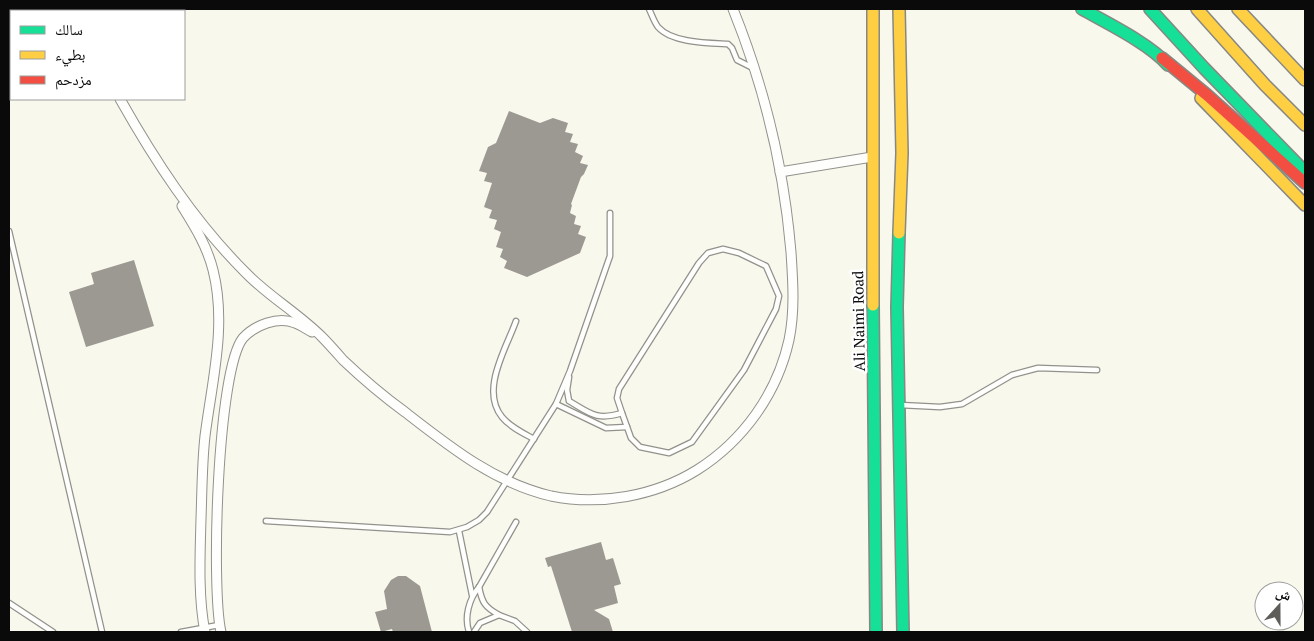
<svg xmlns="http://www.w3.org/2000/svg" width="1314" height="641" font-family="'PT Serif','Noto Naskh Arabic',serif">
<rect width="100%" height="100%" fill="#f9f8ed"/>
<g fill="#9c9993">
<path d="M509,111L540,123L553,118L568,123L565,132L573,134L570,142L578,144L575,152L583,156L580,163L588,165L584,174L581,177L571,204L572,205L570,213L576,216L574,224L581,226L578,234L586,237L580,253L527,277L504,268L507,261L500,257L503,249L496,247L501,232L494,229L497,220L489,218L492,210L484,207L492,183L484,181L487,173L479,171L488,147L496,143Z"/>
<path d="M134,260L154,326L86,347L69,292L94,284L91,273Z"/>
<path d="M601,542L606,560L613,558L621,584L614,586L618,603L594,610L609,619L613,632H572L551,566L548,567L545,558Z"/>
<path d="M398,576H406L420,586L432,632H393L392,629L381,632L375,612L387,609L384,591L391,580Z"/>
</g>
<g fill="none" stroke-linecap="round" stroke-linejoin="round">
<g stroke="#92918c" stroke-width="7">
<g id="lane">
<path d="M649,9C652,15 654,22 658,27C672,43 708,43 728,44L732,48L737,60L753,68"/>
<path d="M9,231L102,632"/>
<path d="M723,249L739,253L766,266L779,296L776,309L744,370L692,442L669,453L640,447L631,438L622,413L617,398L619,389L699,263L708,253Z"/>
<path d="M516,321C506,349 480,390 502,417C510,427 523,433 534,439"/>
<path d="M569,377L567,390L569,401C590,413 596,421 622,413"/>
<path d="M556,404L606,428L627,427"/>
<path d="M900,405L940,407L962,404L1012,375L1038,368L1097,370"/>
<path d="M266,521L450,532L467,527L479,520L487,512L556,404L570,371L610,256V213"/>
<path d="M459,531L472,595"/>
<path d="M479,587C482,603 485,607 499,615"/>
<path d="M9,603L53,632"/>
<path d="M181,632L219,625"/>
<path d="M469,632C464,617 469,599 479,587L516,522"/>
<path d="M474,632L480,623L499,615L515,621L527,632"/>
</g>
</g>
<g stroke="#92918c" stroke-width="11">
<g id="street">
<path d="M78,9L79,11"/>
<path d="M120,99C155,161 194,221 245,272C268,296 298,313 322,337C329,344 336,352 343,360C363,379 383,396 405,412C450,447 495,483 551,496C600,506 655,496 697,470C743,441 777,394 789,340C795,311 793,282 791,252C784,169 764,86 733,9"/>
<path d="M780,172L872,157"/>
<path d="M182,206C195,227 207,246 213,270C227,325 212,381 205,436C202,463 202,491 201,519C200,555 198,597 205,632"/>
<path d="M221,632C211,588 217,370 243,338C255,325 278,316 295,323C301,325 306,329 312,332"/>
</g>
</g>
<g stroke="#888883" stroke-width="14">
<g id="fast">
<path d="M1082,9C1107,23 1150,44 1168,65"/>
<path d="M1150,9L1204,68L1305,172"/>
<path d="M899,233L897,307L903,632"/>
<path d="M873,305L876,632"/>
</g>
</g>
<g stroke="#888883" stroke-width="14">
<g id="slow">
<path d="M873,9V305"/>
<path d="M899,9L902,153L899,233"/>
<path d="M1197,9L1265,85L1305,125"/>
<path d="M1238,9L1305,80"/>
<path d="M1201,98L1305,205"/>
</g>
</g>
<g stroke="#888883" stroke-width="14">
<path id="jam" d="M1162,58L1207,95L1305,183"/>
</g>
<use href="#lane" stroke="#fefefc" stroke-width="4.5"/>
<use href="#street" stroke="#fefefc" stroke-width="9"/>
<use href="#fast" stroke="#16e098" stroke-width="11"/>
<use href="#slow" stroke="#ffcf43" stroke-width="11"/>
<use href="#jam" stroke="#f24e42" stroke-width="11"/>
</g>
<g text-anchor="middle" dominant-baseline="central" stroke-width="5" stroke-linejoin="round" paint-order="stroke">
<g font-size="15" fill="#0a0a0a" stroke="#fff">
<text transform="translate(858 321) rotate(-91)">Ali Naimi Road</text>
</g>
</g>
<rect width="1314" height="641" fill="none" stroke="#0a0a0a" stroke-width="20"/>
<rect x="10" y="10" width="175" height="90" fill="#ffffff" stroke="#9d9d9d"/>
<rect x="20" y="26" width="25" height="8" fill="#16e098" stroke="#9d9d9d"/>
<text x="55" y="35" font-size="15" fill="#0a0a0a">سالك</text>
<rect x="20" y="51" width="25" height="8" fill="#ffcf43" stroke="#9d9d9d"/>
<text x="55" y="60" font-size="15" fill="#0a0a0a">بطيء</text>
<rect x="20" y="76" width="25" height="8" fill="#f24e42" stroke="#9d9d9d"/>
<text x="55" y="85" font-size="15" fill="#0a0a0a">مزدحم</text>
<g transform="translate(1279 606) rotate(21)"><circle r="24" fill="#ffffff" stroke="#9d9d9d"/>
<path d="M0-4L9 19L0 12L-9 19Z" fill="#5e5d59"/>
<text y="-8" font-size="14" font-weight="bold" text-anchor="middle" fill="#0a0a0a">ش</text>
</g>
</svg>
